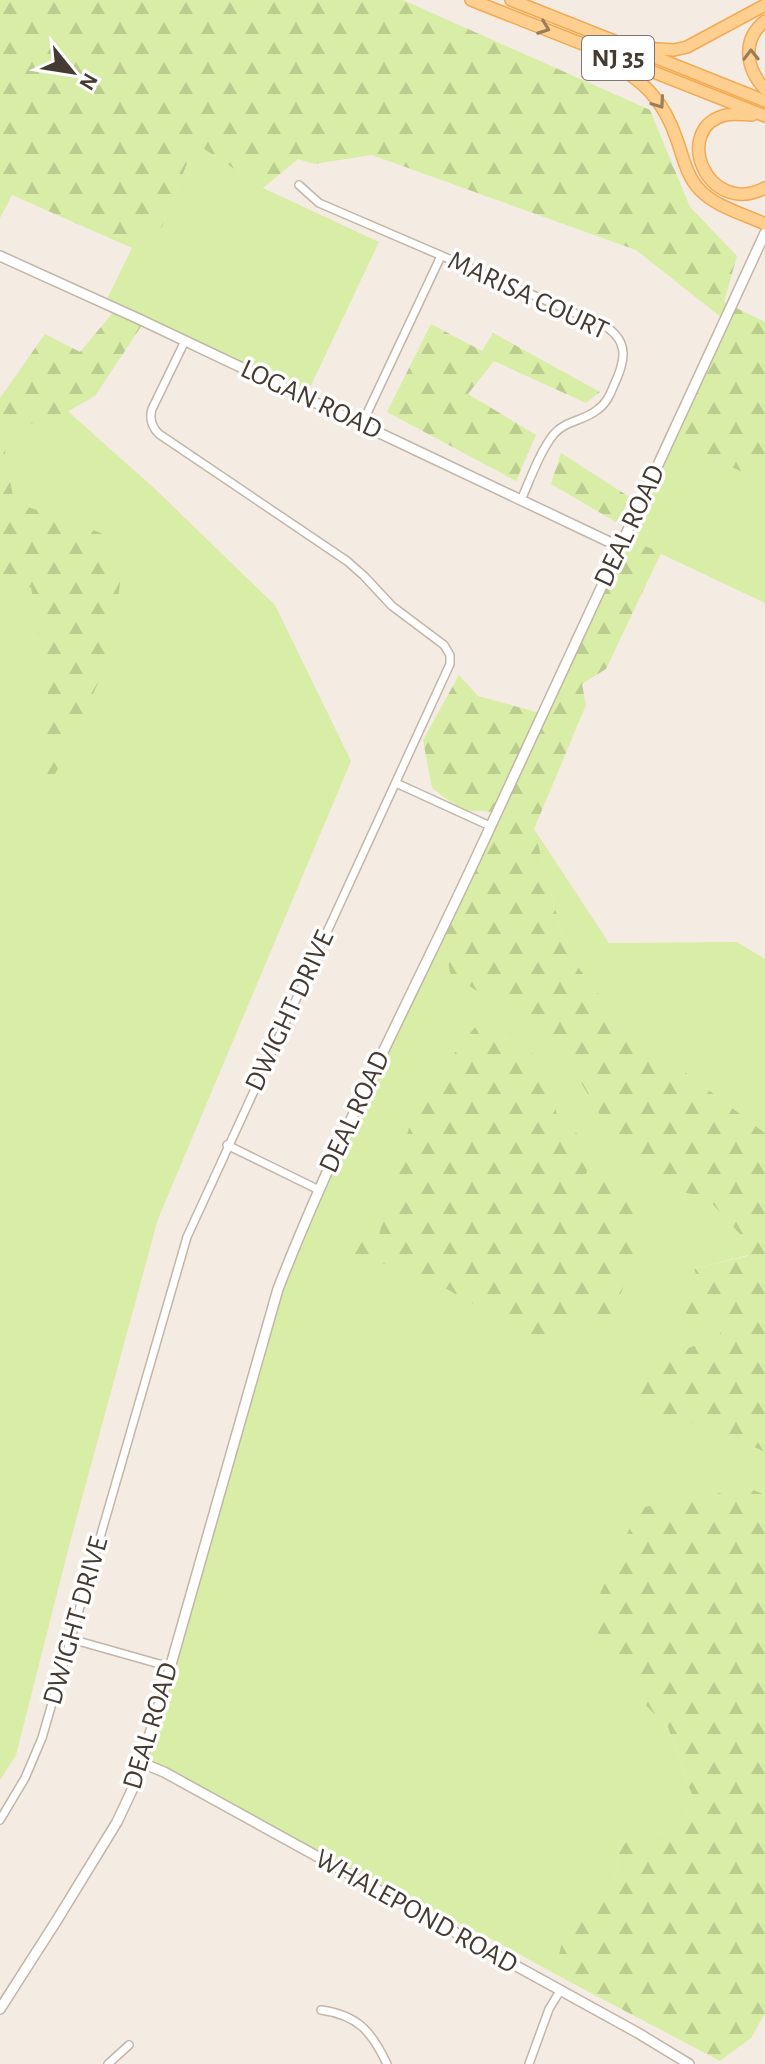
<svg xmlns="http://www.w3.org/2000/svg" width="765" height="2064" font-family="'Alegreya Sans',sans-serif">
<defs>
<pattern id="forest-firs" width="22" height="20" patternUnits="userSpaceOnUse" patternTransform="scale(2)"><rect width="22" height="20" fill="#d8eda6"/><path d="M5 1l3.5 6h-7zM16 11l3.5 6h-7z" fill="#bbcc8f"/></pattern>
</defs>
<rect width="100%" height="100%" fill="#f4ece3"/>
<g fill="#d8eda6">
<path d="M195,143L263,188L379,242L305,398L105,303L132,248L162,227Z"/>
<path d="M53,398L154,488L275,605L351,761L158,1219L69,1546L16,1755L0,1780V407Z"/>
<path d="M664,437L765,482V603L621,535Z"/>
<path d="M534,829L609,943L737,942L765,959V1133L622,1024L567,953Z"/>
<path d="M443,931L451,973L560,1047L633,1171L708,1199L748,1243V1255L694,1269L705,1294L729,1292L719,1337L635,1367L656,1423H698L765,1452V1495L749,1488L637,1697L668,1727L693,1798L680,1828L620,1844L614,1881L567,1924L558,1958L570,1982L495,1941L141,1763L283,1274Z"/>
</g>
<g fill="url(#forest-firs)">
<path d="M0,0H403L650,110L690,207L737,256L724,302L765,322V482L664,437L722,318L636,250L372,155L314,164L298,159L263,188L195,143L162,227L132,248L12,195L0,218Z"/>
<path d="M116,309L144,322L95,396L51,421L10,426L5,452L14,502L101,533L121,577L111,644L106,664L73,741L49,785L37,775L48,695L31,587L0,600V398L45,334L80,352Z"/>
<path d="M431,324L482,351L493,333L600,392L586,403L494,361L468,394L536,435L516,481L387,412Z"/>
<path d="M561,453L631,498L616,522L551,484Z"/>
<path d="M621,535L661,553L606,669L582,684L586,705L534,829L567,953L622,1024L765,1133V1452L698,1423H656L631,1393L634,1367L719,1337L728,1293L691,1320L678,1302L704,1293L694,1269L748,1256V1243L708,1199L677,1190L633,1171L560,1047L450,973L443,931L495,812L462,810L432,788L423,740L459,675L478,696L540,713Z"/>
<path d="M482,1018L523,1041L551,1080L557,1116L593,1148L585,1178L612,1174L624,1192L652,1195L619,1300V1318L596,1329L572,1317L554,1349L402,1264L346,1263L347,1248L379,1235L416,1103Z"/>
<path d="M749,1488L765,1495V2013L751,2038L720,2061L570,1982L558,1958L567,1924L614,1881L620,1844L680,1828L693,1798L668,1727L637,1697L589,1618L639,1508Z"/>
</g>
<g fill="none" stroke-linecap="round" stroke-linejoin="round">
<g stroke="#c3b5a7" stroke-width="10">
<g id="minor">
<path d="M299,185L319,203L605,326C630,342 625,362 614,385C610,395 606,404 597,410C584,421 566,420 554,434C540,451 530,480 521,500"/>
<path d="M362,424L441,256"/>
<path d="M396,783L490,826"/>
<path d="M227,1145L319,1190"/>
<path d="M71,1639L170,1667"/>
<path d="M0,1820L25,1778L42,1738L187,1237L450,664V655L444,645L392,606L364,576L347,561L159,434C152,427 149,419 152,409L185,341"/>
<path d="M321,2010C358,2015 372,2032 387,2064"/>
<path d="M108,2064L129,2045"/>
<path d="M529,2064L549,2009L560,1991"/>
</g>
</g>
<g stroke="#c3b5a7" stroke-width="12">
<g id="tertiary">
<path d="M0,256L139,319L620,547"/>
<path d="M142,1763L164,1772L638,2033L689,2064"/>
<path d="M0,2009L57,1920L117,1822L133,1788L166,1682L278,1289C335,1142 409,1002 475,860C573,651 668,442 765,233"/>
</g>
</g>
<g stroke="#f1aa53" stroke-width="14">
<g id="primary">
<path d="M471,0L765,116"/>
<path d="M511,0L765,101"/>
<path d="M765,21C741,40 746,69 765,89"/>
<path d="M641,48L674,50L687,47L765,5"/>
<path d="M606,59C643,81 663,98 677,140C683,157 687,177 700,190C716,207 744,214 765,224"/>
<path d="M752,115C744,115 735,113 726,115C671,128 707,218 765,188"/>
</g>
</g>
<use href="#minor" stroke="#fff" stroke-width="7"/>
<use href="#tertiary" stroke="#fff" stroke-width="9"/>
<use href="#primary" stroke="#ffcf90" stroke-width="11"/>
</g>
<defs><path id="oneway-chevron" d="M-2-3.5L2.5 0L-2 3.5" fill="none" stroke-width="1.6" stroke-linecap="round" stroke-linejoin="round" transform="scale(2)"/></defs>
<g stroke="#997e5c">
<use href="#oneway-chevron" transform="translate(544 28) rotate(21)"/>
<use href="#oneway-chevron" transform="translate(751 55) rotate(-91)"/>
<use href="#oneway-chevron" transform="translate(659 103) rotate(55)"/>
</g>
<g text-anchor="middle" dominant-baseline="central" stroke-width="7" stroke-linejoin="round" paint-order="stroke">
<rect fill="#fff" stroke="#7e7670" stroke-width="2" x="582" y="36" width="72" height="44" rx="6"/>
<g font-size="26" font-weight="bold" fill="#463b32">
<text x="618" y="58">NJ 35</text>
</g>
<g font-size="28" fill="#463b32" stroke="#fff">
<text transform="translate(528 296) rotate(25)">MARISA COURT</text>
<text transform="translate(311 400) rotate(25)">LOGAN ROAD</text>
<text transform="translate(630 526) rotate(-65)">DEAL ROAD</text>
<text transform="translate(290 1011) rotate(-65)">DWIGHT DRIVE</text>
<text transform="translate(355 1112) rotate(-65)">DEAL ROAD</text>
<text transform="translate(76 1621) rotate(-74)">DWIGHT DRIVE</text>
<text transform="translate(151 1726) rotate(-73)">DEAL ROAD</text>
<text transform="translate(416 1912) rotate(29)">WHALEPOND ROAD</text>
</g>
</g>
<g transform="translate(72 72) rotate(120)" stroke="#ffffff" stroke-width="6" paint-order="stroke">
<path d="M0-6L14 30L0 20L-14 30Z" fill="#463b32"/>
<text y="-12" font-size="22" font-weight="bold" text-anchor="middle" fill="#463b32">N</text>
</g>
</svg>
